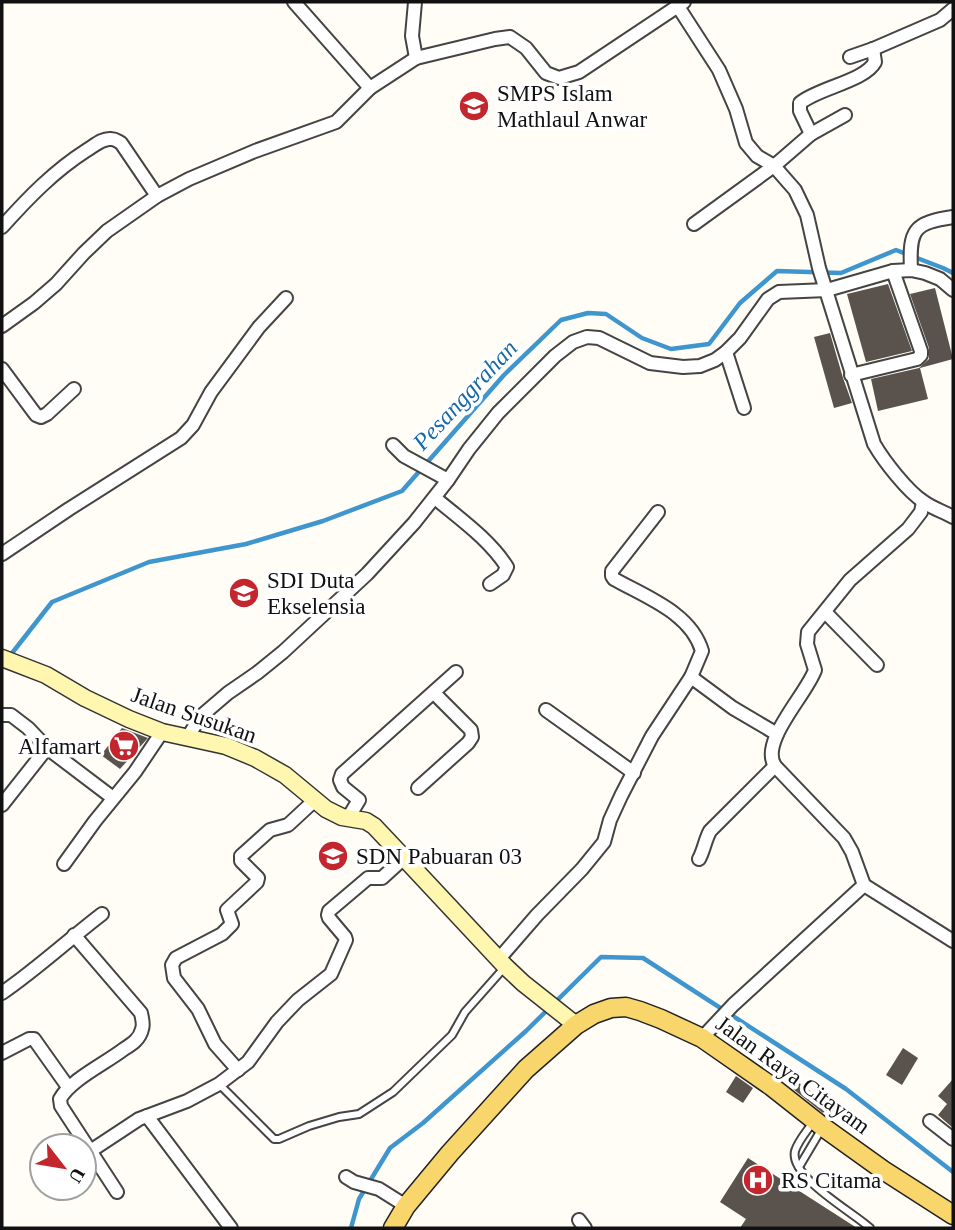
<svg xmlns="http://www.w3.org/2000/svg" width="955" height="1230" font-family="'Times New Roman',serif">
<rect width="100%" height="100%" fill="#fffdf5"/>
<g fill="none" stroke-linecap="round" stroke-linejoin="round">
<g stroke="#3f96cf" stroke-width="4.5">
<path d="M9,657L52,602L149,562L246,544L323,521L402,491L504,375L561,320L588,313L606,314L642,338L671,349L709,344L740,303L777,271L841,273L896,250L943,268L953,273"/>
<path d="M351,1228L359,1199L390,1148L423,1123L526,1031L601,957L643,958L846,1089L953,1172"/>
</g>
</g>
<g fill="#5a524d">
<path d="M888,284L912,351L866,362L847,294Z"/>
<path d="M935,288L953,359L920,368L928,399L878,411L871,379L919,368L929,359V348L910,294Z"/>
<path d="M830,333L843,378L852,403L834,408L814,337Z"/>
<path d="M122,728L148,738L120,769L101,755Z"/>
<path d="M903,1048L918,1058L902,1085L886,1075Z"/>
<path d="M736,1076L753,1088L743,1103L726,1092Z"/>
<path d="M953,1079V1128L938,1115L947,1104L938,1096Z"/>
<path d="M798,1082L829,1105L823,1113L793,1089Z"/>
<path d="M748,1158L857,1228H740L746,1219L720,1202Z"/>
</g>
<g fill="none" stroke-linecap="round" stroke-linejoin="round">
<g stroke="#444" stroke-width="10">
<g id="lane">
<path d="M219,1084L274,1139H279L309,1126L339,1117L359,1114L393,1092L452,1035L465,1012L504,968"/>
<path d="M813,1122C807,1131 798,1141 795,1151C789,1177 853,1212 870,1228"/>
<path d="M799,1167L821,1130"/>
</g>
</g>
<g stroke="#444" stroke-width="16">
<g id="street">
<path d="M294,2L370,88"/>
<path d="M415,2L412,36L416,58"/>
<path d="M677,5L719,70L736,109L746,143L757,156L774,166L795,190L807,215L819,268L874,444C884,461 907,491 924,502C932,508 944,512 953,517"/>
<path d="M850,57L873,49L940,20L953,9"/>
<path d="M811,134L800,111V103C818,88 865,81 875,62L873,49"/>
<path d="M694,224L774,166L811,134L845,115"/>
<path d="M2,227C28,198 54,171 87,150C94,146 102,138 111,139C116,139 117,141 121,143L157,196"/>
<path d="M911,270C909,229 914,223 953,217"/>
<path d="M2,326L34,303L56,284L84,253L107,231L157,196L189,179L255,151L336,122L370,88L416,58L495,39L510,37L526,48L546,73L559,78L579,72L684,2"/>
<path d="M726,352L744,408"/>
<path d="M2,369L36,415L41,417L47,414L74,389"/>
<path d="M851,375L917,359L921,355V351L893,271"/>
<path d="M393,445L404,456L448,480"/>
<path d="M435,498C460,519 489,539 507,567L503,575L490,584"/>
<path d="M923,502L921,512L908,529L850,580L808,632L807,644L815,670C806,695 759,742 775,766L844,838L852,852L864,885L953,941"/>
<path d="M658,512L612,571V576L614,579C646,597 691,613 702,651L691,677"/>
<path d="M2,554L69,509L181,438L193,425L211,392L259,327L286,298"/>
<path d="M825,612L877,665"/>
<path d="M546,710L634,773"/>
<path d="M2,715H11L28,728L47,748L113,798"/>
<path d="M188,737L200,717L228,693L257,673L283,652L367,574L414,523L448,480L469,449L498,413L555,356L573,342L587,337L599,338L650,363L683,367L700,366L715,360L726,352L740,338L768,299L779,292L827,290L893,271L911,270L925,273L940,279L953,290"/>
<path d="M418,788L468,743L472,737L471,730L434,693"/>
<path d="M2,805L47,748"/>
<path d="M348,818L359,800L343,787L340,780L342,774L456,672"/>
<path d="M699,859C704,850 705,840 710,831L775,766"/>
<path d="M64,864L95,821L135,772L162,732"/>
<path d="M74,935L141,1013C142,1019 144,1024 142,1029C140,1039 132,1044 124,1049C106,1063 70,1080 60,1099L61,1106L117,1192"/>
<path d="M498,960L537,915L582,869L604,842L610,820L621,796L652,736L691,677L733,708L777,734"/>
<path d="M2,993C37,969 68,940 102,914"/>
<path d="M702,1038L733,1005L864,885"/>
<path d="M2,1053L29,1039H34L68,1087"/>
<path d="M238,1070L215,1044L198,1009L174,978L172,965L176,958L222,934L232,924L227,910L257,882L258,878L241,861V856L270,830L288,825L315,800"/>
<path d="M147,1116L231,1228"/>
<path d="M930,1121L953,1139"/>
<path d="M89,1152L139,1119L187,1101L219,1084L248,1062L277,1022L298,1000L331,974L346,940L345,937L329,918L328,915L329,911L368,878H382L404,858"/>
<path d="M346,1177L354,1182L379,1189L406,1206"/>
<path d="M579,1220L585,1228"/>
</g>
</g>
<g stroke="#333" stroke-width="19">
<path id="secondary" d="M2,658L46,675L85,698L129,719L162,732L226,746L255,758L285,775L326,809L342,817L366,821L374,826L391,844L505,966L523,983L576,1025"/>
</g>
<g stroke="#222" stroke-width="21">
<path id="primary" d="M393,1228L406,1206L450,1153L526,1069L576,1025L594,1014L611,1008L626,1007L640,1011L661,1019L702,1038L771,1086L823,1127L883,1170L953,1215"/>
</g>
<use href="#lane" stroke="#fff" stroke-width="6"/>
<use href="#street" stroke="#fff" stroke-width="12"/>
<use href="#secondary" stroke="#fff6b0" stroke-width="16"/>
<use href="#primary" stroke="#f9d66b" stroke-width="18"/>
</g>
<defs>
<g id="school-disc" transform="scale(1.575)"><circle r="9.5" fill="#c4262e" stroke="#fff"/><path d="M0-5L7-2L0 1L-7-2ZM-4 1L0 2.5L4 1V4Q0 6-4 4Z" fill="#fff"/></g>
<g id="supermarket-disc" transform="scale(1.575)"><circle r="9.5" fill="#c4262e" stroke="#fff"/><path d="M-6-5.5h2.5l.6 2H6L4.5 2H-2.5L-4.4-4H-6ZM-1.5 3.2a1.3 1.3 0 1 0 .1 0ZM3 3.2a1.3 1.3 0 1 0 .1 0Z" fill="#fff"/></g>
<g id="hospital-disc" transform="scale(1.575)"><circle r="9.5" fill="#c4262e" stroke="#fff"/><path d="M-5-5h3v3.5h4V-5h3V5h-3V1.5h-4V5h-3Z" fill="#fff"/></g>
</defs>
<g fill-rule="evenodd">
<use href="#school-disc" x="474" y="106"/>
<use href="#school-disc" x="244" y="593"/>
<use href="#supermarket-disc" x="124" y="746"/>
<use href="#school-disc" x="333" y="856"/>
<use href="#hospital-disc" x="758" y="1180"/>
</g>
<g text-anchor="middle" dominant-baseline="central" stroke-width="7" stroke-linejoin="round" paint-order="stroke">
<g font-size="23" fill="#111" stroke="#fff" text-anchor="start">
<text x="497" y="93">SMPS Islam<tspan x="497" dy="26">Mathlaul Anwar</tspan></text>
<text x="267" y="580">SDI Duta<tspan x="267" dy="26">Ekselensia</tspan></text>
<text x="101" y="746" text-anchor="end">Alfamart</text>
<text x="356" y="856">SDN Pabuaran 03</text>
<text x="781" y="1180">RS Citama</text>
</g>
<g font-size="23" fill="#111" stroke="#fff">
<text transform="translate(194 715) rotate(19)">Jalan Susukan</text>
<text transform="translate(793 1075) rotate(36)">Jalan Raya Citayam</text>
</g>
<g font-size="24" font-style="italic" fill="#1768a6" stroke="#fff">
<text transform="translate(465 395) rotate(-47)">Pesanggrahan</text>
</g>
</g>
<rect width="955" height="1230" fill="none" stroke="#111111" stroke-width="7"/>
<g transform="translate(63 1167) rotate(121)"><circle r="33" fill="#ffffff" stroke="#a0a0a0" stroke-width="2"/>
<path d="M0-5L12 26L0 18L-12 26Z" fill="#c4262e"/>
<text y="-10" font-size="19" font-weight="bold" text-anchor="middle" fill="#111111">U</text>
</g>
</svg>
